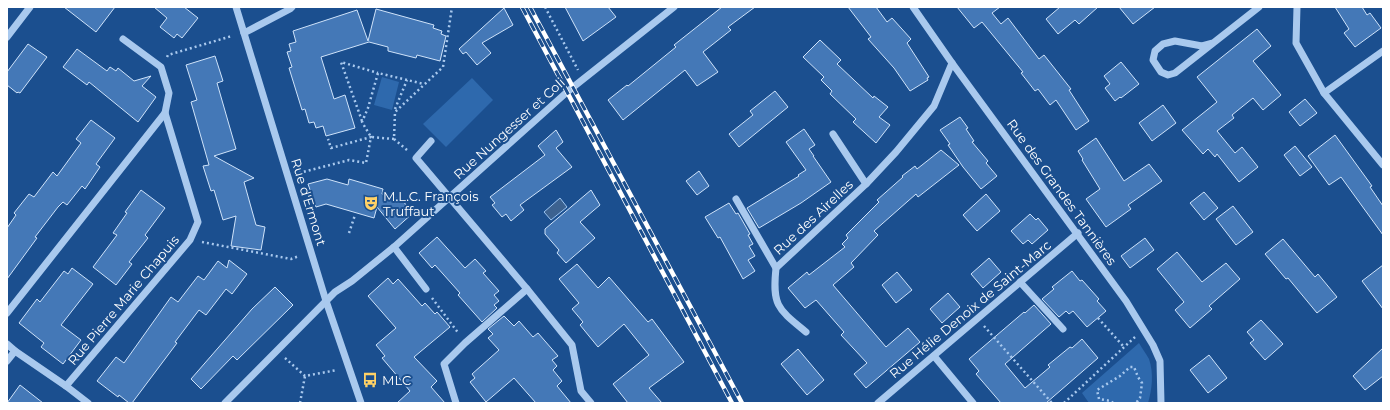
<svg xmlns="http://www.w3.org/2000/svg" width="1390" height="410" font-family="Montserrat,sans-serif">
<rect width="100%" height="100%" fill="#1b4f8f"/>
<g fill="#2e69ad">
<path d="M382,77L399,82L392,110L374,105Z"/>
<path d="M472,78L493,100L446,147L423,124Z"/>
<path d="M1139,343C1142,348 1146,354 1149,359C1154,373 1152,390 1148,403H1089L1082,393Z"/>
</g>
<path fill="#3c6290" stroke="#9cc4f0" d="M560,198L567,207L551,220L544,212Z"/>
<g fill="#4478b7" stroke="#cfe3fa">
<path d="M64,7H115L96,32Z"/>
<path d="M154,7H184L198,18L182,38L177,34L174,38L160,27L167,18Z"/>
<path d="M565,7H608L616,17L583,41Z"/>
<path d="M722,7H755L728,27L731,30L703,52L718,72L697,86L685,70L623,120L608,100L627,85L628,86L676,47L674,45Z"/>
<path d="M848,7H876L887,22L892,18L911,39L907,43L929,77L927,78L928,80L910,91L894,68L868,39L871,37Z"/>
<path d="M957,7H1000L992,13L1001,24L1008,18L1039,59L1044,55L1071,89L1069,90L1089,121L1076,130L1056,100L1050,105L1038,89L1035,91L1021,73L1023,72L982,22L974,28Z"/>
<path d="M1060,7H1098L1079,24L1075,20L1058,34L1046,19Z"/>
<path d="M1119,7H1155L1133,24Z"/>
<path d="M1335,7H1362L1367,15L1370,13L1381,28L1355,47L1344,33L1349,29Z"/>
<path d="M504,8L513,25L482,43L491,53L477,65L466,52L463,54L459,49Z"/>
<path d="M376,9L434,25L433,28L442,31L441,34L446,36L440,61L417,55L416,58L388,51V47L369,42L321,57L334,99L345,95L355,128L326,136L323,126L316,128L314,122L309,123L305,109L302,110L289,68L292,67L287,52L291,51L289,44L296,42L293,31L357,10L368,41Z"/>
<path d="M1257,29L1271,46L1253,61L1281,95L1263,110L1253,98L1232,115L1234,118L1217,131L1235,153L1242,147L1258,167L1239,182L1217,154L1215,157L1208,149L1203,154L1182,130L1217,102L1197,77Z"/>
<path d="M820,40L841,60L837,64L873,98L874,96L888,107L879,117L890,125L876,143L853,122L856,119L830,94L832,91L821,80L824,77L803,57Z"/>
<path d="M28,44L47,57L20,93L18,92L17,93L7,85V72Z"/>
<path d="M77,49L107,71L110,67L116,71L118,68L134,81L151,76L142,86L156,97L138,122L89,82L87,85L63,67Z"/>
<path d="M215,56L223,81L217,83L236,149L214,156L254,178L244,182L256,225L265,227L261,250L231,246L236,216L223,220L214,190L211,191L203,166L209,165L191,102L197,100L186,65Z"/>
<path d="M1121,62L1139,84L1121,98L1120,97L1115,101L1105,88L1110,84L1104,76Z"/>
<path d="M775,91L788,107L739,147L729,134L753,115L750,111Z"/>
<path d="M1305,99L1317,113L1300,126L1289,112Z"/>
<path d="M1163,105L1176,123L1152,141L1139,123Z"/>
<path d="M960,117L968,128L966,129L974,141L972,142L988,161L986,163L997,176L981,189L963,167L948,145L950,144L940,130Z"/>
<path d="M91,120L115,138L96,164L100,167L85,189L82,186L67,205L63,202L58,207L35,237L37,238L7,279V228L16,215L14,213L29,194L34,197L53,172L57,176L81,143L76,139Z"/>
<path d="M804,129L815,145L809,149L814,156H813L831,182L801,203L759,228L747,208L799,176L798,175L806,170L786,142Z"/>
<path d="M556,130L563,142L556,148L572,167L520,205L524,210L511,221L506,214L502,217L492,205L495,203L490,197L545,155L538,146Z"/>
<path d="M1335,135L1372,186L1370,187L1383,206V235L1341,177L1329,185L1308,156Z"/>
<path d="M1096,138L1124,181L1149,164L1162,181L1128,205L1131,209L1106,227L1086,199L1100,189L1082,160L1083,159L1078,151Z"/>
<path d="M1295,146L1312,167L1300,176L1284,155Z"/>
<path d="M941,150L959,165L918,197L916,194L874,231L878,235L851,263L854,267L833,285L886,347L908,328L920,342L866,388L854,374L867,363L841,335L844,332L816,300L805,308L788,288L807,272L809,275L845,247L842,244L848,238L846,235L879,202L877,200L903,177L902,176L915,166L917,169Z"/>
<path d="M699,171L709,186L697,195L686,181Z"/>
<path d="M327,179L348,185L349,179L383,189L382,194L402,200L413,213L395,229L377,207L374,218L326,204L316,207L308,184Z"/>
<path d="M141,190L165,208L145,235L148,238L129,262L132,264L116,285L93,267L117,235L113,233L127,213L125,212Z"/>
<path d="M591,190L600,205L580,222L595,238L566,263L557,253L559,250L545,234V229Z"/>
<path d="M1204,192L1218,208L1204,220L1190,203Z"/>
<path d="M986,194L1000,211L977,231L963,215Z"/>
<path d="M729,203L736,214L738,213L750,234L748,235L753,244L749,246L755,256L748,260L755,271L743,279L720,237L718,238L705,217Z"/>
<path d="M1233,206L1253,232L1236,245L1216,219Z"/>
<path d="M1030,214L1036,220L1038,218L1048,230L1032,244L1028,240L1023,244L1011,231Z"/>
<path d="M437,237L465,268L475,259L486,271L483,273L499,291L494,295L499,301L494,305L497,308L482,322L458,295L460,293L435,265L432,268L419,253Z"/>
<path d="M1145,238L1154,250L1130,268L1121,256Z"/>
<path d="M1283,239L1315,277L1318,274L1337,297L1317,313L1288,278L1286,279L1265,254Z"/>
<path d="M1177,252L1202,282L1226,263L1240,279L1209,306L1212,309L1190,328L1175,310L1184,302L1157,269Z"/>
<path d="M989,258L1001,272L983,288L971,274Z"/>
<path d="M229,260L247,274L232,294L226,289L206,315L199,310L175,342L177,343L132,403H129L119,395L118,397L97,381L116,357L124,363L171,297L178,302L198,276L204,280L218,261L227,268Z"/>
<path d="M577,264L598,288L609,277L648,322L652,319L684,362L649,388L662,403H628L613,384L649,355L624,324L598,347L580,325L583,322L572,309L579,303L559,279Z"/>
<path d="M1383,265V309L1362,281Z"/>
<path d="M72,268L93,284L61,325L81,340L63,364L41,347L44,343L19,323L37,299L40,302L64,271L68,274Z"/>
<path d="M1072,271L1080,281L1082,280L1099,299L1097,301L1106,311L1087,327L1073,311L1069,314L1066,311L1059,317L1042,299L1054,289L1052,287Z"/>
<path d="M897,272L912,290L896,303L882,285Z"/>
<path d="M388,278L393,284L398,279L422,306L425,303L435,314L437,312L450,327L414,357L437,381L431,387L445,403H397L410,391L382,358L385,356L376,345L396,328L368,296Z"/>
<path d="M275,287L293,305L237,360L233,356L201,389L191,379L252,309Z"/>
<path d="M948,293L960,307L942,323L930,309Z"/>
<path d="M1034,305L1051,324L1005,364L1025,388L1050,367L1048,365L1070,347L1072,348L1082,339L1098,358L1046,403H1001L976,374L979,371L969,359L1024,312L1025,313Z"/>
<path d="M504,316L514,326L519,321L533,337L538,333L558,356L552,360L557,366L553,370L562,381L557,386L571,403H536L514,378L486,402L470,382L475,378L472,374L499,350L488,338L493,334L488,329Z"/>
<path d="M1261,320L1283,344L1265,360L1250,343L1254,340L1247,332Z"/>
<path d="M1383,348V376L1365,390L1353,376Z"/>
<path d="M798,349L824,380L807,395L781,364Z"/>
<path d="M1209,355L1227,378L1208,393L1190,370Z"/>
<path d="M20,385L43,403H7Z"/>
</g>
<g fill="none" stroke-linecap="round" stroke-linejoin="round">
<g stroke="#a9c9ee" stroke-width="2.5" stroke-dasharray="2 3" stroke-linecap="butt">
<path d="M545,7L578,70"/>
<path d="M167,57L168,55L232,36"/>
<path d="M395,109L407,80"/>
<path d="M362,121L341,62L378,73"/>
<path d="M394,139L371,137L362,122L368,108L378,73L424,84"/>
<path d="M407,150L394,139L395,112L443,67L452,7"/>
<path d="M299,173L349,160L366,163L371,137L331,148L328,139"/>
<path d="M349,233L355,215"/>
<path d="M202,242L291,259L299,256"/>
<path d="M432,298L459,334"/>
<path d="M1098,318L1124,347"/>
<path d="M984,326L1052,403"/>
<path d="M285,358L305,376L337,370"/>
<path d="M300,403L305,376"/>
<path d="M1064,403L1135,337"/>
<path d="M1113,403L1111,401L1099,399L1097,390L1120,376L1130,367H1134L1138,377L1142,383L1140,398L1136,403"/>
</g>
<g stroke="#a9c9ee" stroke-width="7">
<path d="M236,7L326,301L361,403"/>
<path d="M913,7L952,63L1126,301L1153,345L1160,361L1161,403"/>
<path d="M1297,7L1296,43L1324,93L1383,165"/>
<path d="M244,33L290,9L292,7"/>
<path d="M7,37L30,7"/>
<path d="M1213,43L1202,46L1175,41L1163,44L1155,51L1153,60L1161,72L1168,75L1175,73L1259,7"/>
<path d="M1324,93L1383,51"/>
<path d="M833,134L866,184"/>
<path d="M431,141L416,158L527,289L572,345L581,391L591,403"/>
<path d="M736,199L776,268"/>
<path d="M394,247L426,289"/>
<path d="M1020,282L1063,329"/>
<path d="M7,313L165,113"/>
<path d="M806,332C778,309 772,306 776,268L866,184L896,152L934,106L952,63"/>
<path d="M7,344L15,351L66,386L88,403"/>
<path d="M934,356L973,403"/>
<path d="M7,361L15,351"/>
<path d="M66,386L190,240L198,222L165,113L169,93L161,67L123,39"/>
<path d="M225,403L335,292L352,281L394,247L567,92L674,7"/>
<path d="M456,403L444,364L465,343L527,289"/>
<path d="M878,403L1078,233"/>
</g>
<g stroke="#fff" stroke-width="4.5">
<g id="rail">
<path d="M522,7L732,403"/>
<path d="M530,7L742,403"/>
</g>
</g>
<use href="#rail" stroke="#1b4f8f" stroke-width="3" stroke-dasharray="9" stroke-linecap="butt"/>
</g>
<defs>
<g id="theatre-bare" transform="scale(1.2)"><path d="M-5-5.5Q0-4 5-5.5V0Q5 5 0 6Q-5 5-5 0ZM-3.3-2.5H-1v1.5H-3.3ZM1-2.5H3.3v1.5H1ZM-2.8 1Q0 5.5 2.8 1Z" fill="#ffd166" stroke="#1b4f8f" stroke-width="2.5" paint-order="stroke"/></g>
<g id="bus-bare" transform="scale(1.2)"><path d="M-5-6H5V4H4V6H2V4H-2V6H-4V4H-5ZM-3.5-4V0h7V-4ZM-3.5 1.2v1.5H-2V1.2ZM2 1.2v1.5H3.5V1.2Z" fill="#ffd166" stroke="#1b4f8f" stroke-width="2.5" paint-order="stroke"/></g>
</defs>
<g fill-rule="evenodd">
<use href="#theatre-bare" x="371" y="203"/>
<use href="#bus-bare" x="370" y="380"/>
</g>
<g text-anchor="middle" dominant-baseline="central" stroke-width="4" stroke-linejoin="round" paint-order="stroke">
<g font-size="13" fill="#fff" stroke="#1b4f8f">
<text transform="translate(509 128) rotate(-42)">Rue Nungesser et Coli</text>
<text transform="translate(1062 192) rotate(54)">Rue des Grandes Tannières</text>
<text transform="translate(309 202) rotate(73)">Rue d'Ermont</text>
<text transform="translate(813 217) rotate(-43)">Rue des Airelles</text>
<text transform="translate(123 300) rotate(-50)">Rue Pierre Marie Chapuis</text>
<text transform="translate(970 309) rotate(-40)">Rue Hélie Denoix de Saint-Marc</text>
</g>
<g font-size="13" fill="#fff" stroke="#1b4f8f" text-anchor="start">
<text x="383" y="196">M.L.C. François<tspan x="383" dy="15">Truffaut</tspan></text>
<text x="382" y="380">MLC</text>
</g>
</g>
<rect width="1390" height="410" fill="none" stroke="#ffffff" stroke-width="16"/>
</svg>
